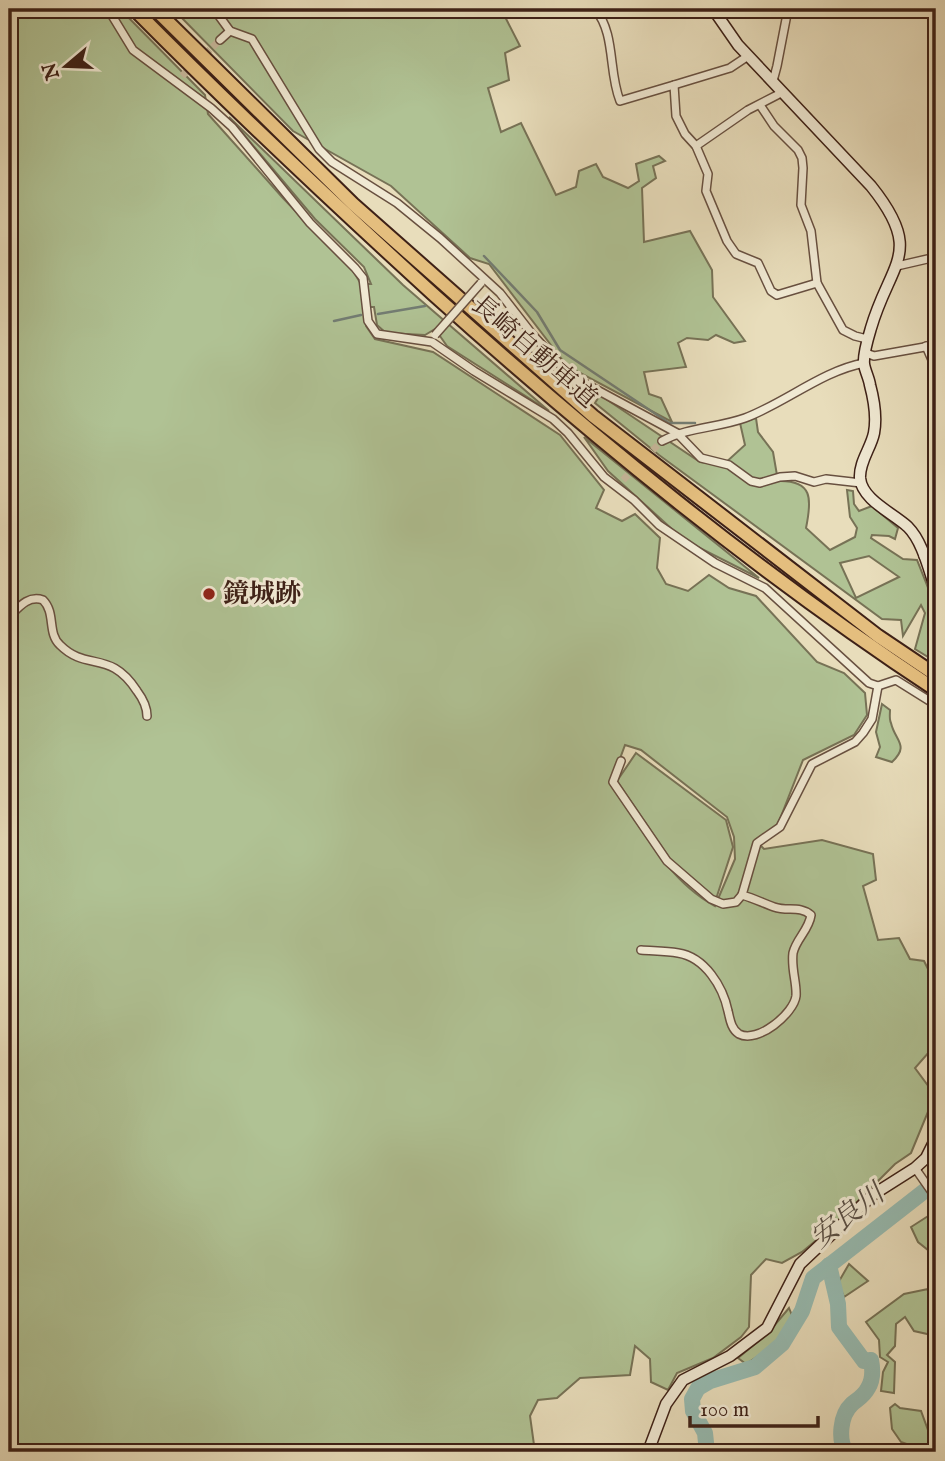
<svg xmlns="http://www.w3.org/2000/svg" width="945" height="1461" font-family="'IM FELL English','Noto Serif JP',serif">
<rect width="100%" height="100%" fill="#e8ddbb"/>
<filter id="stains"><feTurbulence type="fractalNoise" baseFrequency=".00286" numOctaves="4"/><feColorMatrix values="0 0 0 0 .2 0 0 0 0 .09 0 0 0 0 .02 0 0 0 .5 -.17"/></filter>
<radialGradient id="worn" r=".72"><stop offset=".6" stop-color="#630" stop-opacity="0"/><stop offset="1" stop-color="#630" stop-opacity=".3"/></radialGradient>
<g fill="#b0c294" stroke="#777256" stroke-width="2" fill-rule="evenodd">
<path d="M9,9H120L205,95L208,114L282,197L353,271L361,284H371L364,267L315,219L229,117L403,285L549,411L447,346L435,329L425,335L386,333L377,325L374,307H365L366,326L375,339L433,352L560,435L604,490L596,508L622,521L635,514L660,538L657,568L666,584L688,591L709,575L729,588L756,596L817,662L844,673L865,693L867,715L854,735L803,760L778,824L756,841L764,849L822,840L873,854L876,880L863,886L878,940L899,938L910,959L924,961L936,985V1021L928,1029L930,1051L915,1068L929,1087L930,1107L911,1153L895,1164L831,1228L802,1252L782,1263L766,1259L751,1275L749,1327L741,1337L713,1358L677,1373L668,1390L651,1382L650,1359L635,1346L630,1375L580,1378L557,1398L538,1400L530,1416L535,1452H9ZM625,745L641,750L727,817L734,837L735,859L715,906C668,881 640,826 611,783Z"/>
<path d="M173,9H501L520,46L505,53L509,80L488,88L501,132L521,123L556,195L576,187L579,171L596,164L603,177L628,188L639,181L636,164L659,156L665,161L653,166L656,178L642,188L644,242L690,231L712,270L713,297L745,341L734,343L716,335L708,340L687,338L678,343L686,367L644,372L649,394L661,398L672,422L567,366L489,264L470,258L391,186L293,131Z"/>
<path d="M600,395L700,462L723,465L745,445L740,423L756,418L758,432L773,452L778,481C813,480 812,499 806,528L830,550L855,537L857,528L850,517L847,490L853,491L854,504L859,511L872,506L898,528L895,539L889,536L872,535L871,538L903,559L917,560L936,608L933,660L915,649L925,613L921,605L903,636L901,620L882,619L659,455L595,403ZM869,556L899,577L856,598L840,563Z"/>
<path d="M584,437L759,578L684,540L608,471Z"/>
<path d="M882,704L890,710C890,714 889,719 891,723C895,741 910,745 892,762L876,757L880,747L876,732Z"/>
<path d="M636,753L726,820L733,847L716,899L670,859L617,781Z"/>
<path d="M936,1211V1237H933L928,1250L918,1242L911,1227Z"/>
<path d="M849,1264L868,1281L844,1297L838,1283Z"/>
<path d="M928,1289V1302L936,1311V1336L914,1331L905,1317L896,1324L895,1346L887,1355L895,1362L894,1393L881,1391L883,1372L888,1362L880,1357L879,1340L866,1322L904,1294Z"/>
<path d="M789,1308L793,1318L775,1345L746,1364L738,1358L768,1333Z"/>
<path d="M895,1404L900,1408L921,1411L936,1452H920L912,1446L901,1442L892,1429L890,1408Z"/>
</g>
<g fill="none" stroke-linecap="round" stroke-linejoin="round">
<g stroke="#737d73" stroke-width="2.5">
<path d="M484,256L537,312L560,350L669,423H695"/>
<path d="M378,314L425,306"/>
<path d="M334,321L361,315"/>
</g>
<g stroke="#97bbb1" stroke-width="16">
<path d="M829,1265L838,1304L839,1327L864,1361L871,1360C873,1370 873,1380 868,1388C864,1396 858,1399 852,1404C840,1415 838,1440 846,1452"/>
<path d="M707,1452L705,1433L693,1411L692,1399L698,1388L710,1381L755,1367L782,1344L802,1311L813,1278L936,1182"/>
</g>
<g stroke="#c6b79a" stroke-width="7" stroke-dasharray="7 3.5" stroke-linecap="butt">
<path d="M182,76L220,40"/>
<path d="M623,480L662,441"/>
</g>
<g stroke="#685040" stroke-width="10">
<g id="street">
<path d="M108,9L133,50L211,108L232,127L310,223L355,268L363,278L368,321L377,334L432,342L474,371L553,419L568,433L604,477L634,500L659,525L715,563L765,588L869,683L878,686L896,680L936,705"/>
<path d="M214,9L230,31L252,39L319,149L332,162L397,203L440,238L500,293L532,334L566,371L575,378L677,433L701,458L729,465L751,481L760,483L780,477L795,476L814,482L826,479L861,483"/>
<path d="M595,9C616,34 608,71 620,101L674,85L676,116L685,134L696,146L708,174L706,191L727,241L736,254L758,263L771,291L777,295L817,283"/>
<path d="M220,40L230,31"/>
<path d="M773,81L777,66L788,9"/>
<path d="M674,85L730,68L748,56"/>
<path d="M760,105L774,126L798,150L802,158L803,168L801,205L811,231L817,283L843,330L855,336L867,339"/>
<path d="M696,146L748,110L783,92"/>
<path d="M897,266L936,257"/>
<path d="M926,346L936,369"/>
<path d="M866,353L874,356L936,345"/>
<path d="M662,441C689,427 717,428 745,418C785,403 822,371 864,363"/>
<path d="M936,490V508"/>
<path d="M923,556L936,552"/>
<path d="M9,617C19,607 28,595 43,600C56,613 47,633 60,645C87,672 110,649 137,691C143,699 147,706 147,716"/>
<path d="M621,761L613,782L667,861L711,899L723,904L736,902L742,895"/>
<path d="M641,950C653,951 666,951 678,953C705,957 723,987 728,1011C730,1019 731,1029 739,1034C758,1044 794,1013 796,996C797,983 791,969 793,953C796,939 809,930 811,915C799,905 788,912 774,907C763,903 753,898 742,895L757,843L780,827L812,764L855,742L863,733L872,719L878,686"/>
<path d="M915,1168L936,1198"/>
<path d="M936,1360L932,1395L936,1435"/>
</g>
</g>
<g stroke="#3e2117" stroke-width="13">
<g id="secondary">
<path d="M713,9L738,45L871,186C925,253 890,262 871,328C868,338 863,354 864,364C865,371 869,378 870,385C874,400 877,417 874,433C871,448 859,462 860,478C862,500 893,513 908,527C923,542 929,571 936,590"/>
<path d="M648,1452L666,1404L683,1380L730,1356L767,1328L800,1264L874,1194L915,1168L926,1158L936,1138"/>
</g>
</g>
<g stroke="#3e2117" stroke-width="16">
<g id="highway">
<path d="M134,9C231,107 331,201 433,294C592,437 757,572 936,690"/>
<path d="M155,9L353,204L593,416L878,636L936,675"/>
</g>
</g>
<use href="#street" stroke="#f0e9d3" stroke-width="7"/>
<use href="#secondary" stroke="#f0e9d3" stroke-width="10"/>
<use href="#highway" stroke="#e4be7e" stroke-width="12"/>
<g stroke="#685040" stroke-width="10" stroke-linecap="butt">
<path id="street-bridge" d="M435,335L481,283"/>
</g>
<use href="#street-bridge" stroke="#f0e9d3" stroke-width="7"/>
</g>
<circle fill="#8f2418" stroke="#f0e9d3" stroke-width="2.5" cx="209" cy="594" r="7"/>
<g text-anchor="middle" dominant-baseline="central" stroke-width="6" stroke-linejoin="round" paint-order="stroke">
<g font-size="26" fill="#3e2117" stroke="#f0e9d3">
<text transform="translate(534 352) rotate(41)">長崎自動車道</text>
</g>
<g font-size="26" font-weight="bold" fill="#3e2117" stroke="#f0e9d3" text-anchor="start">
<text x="223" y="594">鏡城跡</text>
</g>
<g font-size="28" font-style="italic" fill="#594f45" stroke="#f0e9d3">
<text transform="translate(848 1217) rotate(-38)">安良川</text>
</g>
</g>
<rect width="945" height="1461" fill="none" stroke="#e8ddbb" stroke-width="35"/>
<rect x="10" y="10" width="924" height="1440" fill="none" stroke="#3e2117" stroke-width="3.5"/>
<rect x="18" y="18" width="910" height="1426" fill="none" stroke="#3e2117" stroke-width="2"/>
<g transform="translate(66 66) rotate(251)" stroke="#f0e9d3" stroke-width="5" paint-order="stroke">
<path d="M0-5L12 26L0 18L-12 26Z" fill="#3e2117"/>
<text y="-10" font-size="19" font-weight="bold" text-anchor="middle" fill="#3e2117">N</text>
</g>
<path d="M690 1416v10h128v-10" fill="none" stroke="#3e2117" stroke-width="3.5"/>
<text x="700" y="1416" font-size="21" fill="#3e2117" stroke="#f0e9d3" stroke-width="5" paint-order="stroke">100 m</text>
<rect width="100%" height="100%" filter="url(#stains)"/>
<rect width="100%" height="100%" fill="url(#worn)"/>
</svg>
